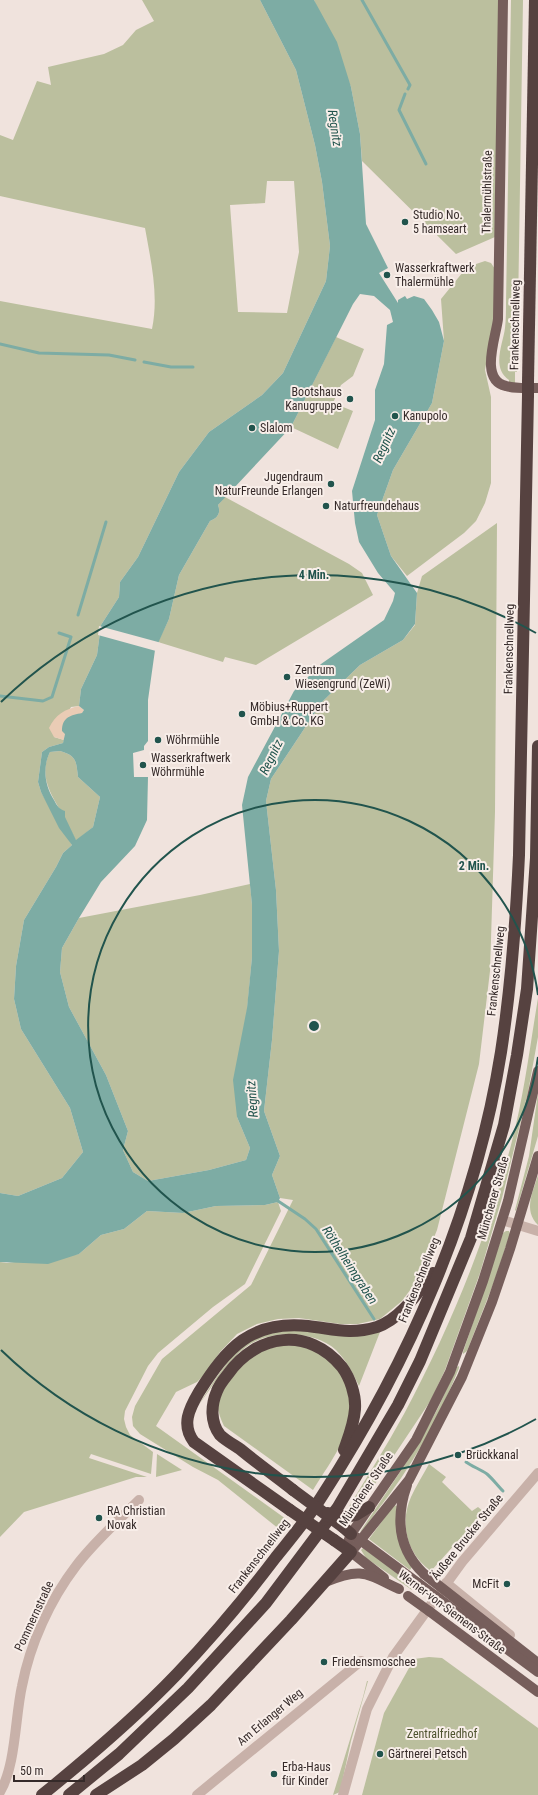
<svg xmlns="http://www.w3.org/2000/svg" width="538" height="1795" font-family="'Roboto Condensed',sans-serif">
<rect width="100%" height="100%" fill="#f0e3dd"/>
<g fill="#bbbf9e" fill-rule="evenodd">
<path d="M142,0H260L296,70L315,145L322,182L330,246L326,281L283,373L262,395L209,432L179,472L138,557L120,582L119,597L101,625L97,655L81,689L79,706L71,707L54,737L64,740L63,743L49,747L42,752L38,782L41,792L72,845L63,853L56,867L24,920L16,966L14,999L21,1029L70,1108L83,1152L62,1178L18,1196L0,1193V301L152,329C159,295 151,262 145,228L0,196V135L13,140L37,81L51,85L48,67L104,54L123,45L136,30L154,21ZM267,181H294L299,252L287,313L238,312L230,205L265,203Z"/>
<path d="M314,0H499L495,237L456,254L362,161L360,134L351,87Z"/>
<path d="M511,0H523L517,372H515V383H509V380C491,368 503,344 505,328C506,319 506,311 506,303Z"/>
<path d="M485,261L491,263L495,269L494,319L485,370L491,397V483L485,503L476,521L464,533L407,576L391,556L377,515L393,470L432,403L444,341L441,299L467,267Z"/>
<path d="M336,337L364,349L353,376L341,385L333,403L353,411L338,449L291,427Z"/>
<path d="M225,497L349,564L362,573L373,595L256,665L225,657L223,662L158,642L169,619L179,575L210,521C218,518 221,513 218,505Z"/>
<path d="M497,523L495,812L490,971L479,1064L437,1230L416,1282L402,1301L380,1319L358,1324H340L299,1318L278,1319L257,1324L237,1334L220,1352L205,1374L197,1382L176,1392L156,1426L286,1519L279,1529L218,1480L193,1467L140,1434L133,1426L132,1417L135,1406L162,1359L251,1285L293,1200L280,1198L272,1175L280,1156L264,1111L272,1040L279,951L276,890L266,801L271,779L322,702L360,665L403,640L415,625L417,593L422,576Z"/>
<path d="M60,751C77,756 76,761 78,777L100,797L93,827L76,841C71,831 66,820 60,810C49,791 39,774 50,752Z"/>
<path d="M250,884L252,905V957L237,1117L250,1148L246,1160L209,1170L148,1181L133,1172L123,1150L128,1131L106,1075L69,1007L60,972L62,948L79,918L200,895Z"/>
<path d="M538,998V1037L528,1092L502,1198L480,1273L445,1370L431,1400L363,1502L357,1509L355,1508L350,1511L347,1510C366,1478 386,1447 404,1414C450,1328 488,1236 512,1141C524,1095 530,1046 538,998Z"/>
<path d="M538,1093V1136L516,1211L515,1210L529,1156Z"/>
<path d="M538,1175V1225C523,1210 533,1192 538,1175Z"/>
<path d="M278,1202L281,1211L245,1284L213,1307L158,1353L148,1366L125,1411L124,1419L126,1427L130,1435L153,1452L151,1474L91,1454L89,1458L147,1477H136L24,1512L0,1537V1262L7,1263L79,1254L101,1235L124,1229L147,1211L183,1213L216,1206L265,1205Z"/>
<path d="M506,1231H509L510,1234L494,1282L467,1351L463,1354V1352L503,1233Z"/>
<path d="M308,1330C336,1337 351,1338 380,1332L359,1386C353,1373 346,1360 336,1350C315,1330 269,1329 246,1347C226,1362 213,1386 198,1406C217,1377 234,1343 270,1333C282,1329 296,1331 308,1330Z"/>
<path d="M282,1345C289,1346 299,1345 306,1347C333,1356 356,1384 351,1413C348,1440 327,1467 313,1490L224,1426C221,1419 218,1413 218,1405C220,1388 246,1359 260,1352C267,1349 275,1347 282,1345Z"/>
<path d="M459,1366V1368C439,1419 411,1468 377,1511C372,1518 366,1528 360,1532L418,1445L438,1408L457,1367Z"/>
<path d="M157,1454L182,1470L156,1477Z"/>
<path d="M429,1464L446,1477L442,1482L472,1511L478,1507L484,1512L431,1571C407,1554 399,1524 411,1497C416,1486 423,1475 429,1464Z"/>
<path d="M394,1505L397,1506C399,1529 398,1549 412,1567L410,1570L369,1539Z"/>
<path d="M363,1548L415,1586L412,1590L366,1558L361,1550Z"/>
<path d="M429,1657L442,1658L538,1728V1795H362L384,1713L414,1659Z"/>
<path d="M367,1681H368L351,1741L340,1792L333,1795L363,1697Z"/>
</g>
<path fill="#eaccb5" d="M79,706L84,710L82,714L65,734L64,740L54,737L49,728C55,715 65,709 79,706Z"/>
<path fill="#7daca4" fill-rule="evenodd" d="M260,0H314L337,42L351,87L360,134L366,224L388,268L379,273L398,303V300L405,296L407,299L414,296L424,299L432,310L439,322L444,341L432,403L393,470L377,515L391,556L417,593L415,624L403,640L360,665L322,702L271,779L266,801L276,890L279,951L272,1040L264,1111L280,1156L272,1175L280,1198L278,1202L265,1205L216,1206L183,1213L147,1211L124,1229L101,1235L79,1254L48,1264L0,1262V1193L18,1196L62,1178L83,1152L70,1108L21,1029L14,999L16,966L24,920L56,867L63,853L72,845L59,828L41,792L38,782L42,752L49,747L63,743L65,734L62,731C62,717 71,715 82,713L84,710L79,706L81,689L97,655L101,625L119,597L120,582L138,557L179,472L209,432L262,395L283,373L326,281L330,246L322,182L315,145L296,70ZM360,294L374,296L390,310L393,322L387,325L384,364L375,390V420L352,491L355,523L359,542L378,573L395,593L393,601L384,620L321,664L294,691L248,777L242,805L252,905V957L247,1008L233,1080L237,1117L250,1148L246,1160L209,1170L148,1181L133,1172L123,1150L128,1131L106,1075L69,1007L60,972L62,948L79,918L101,882L135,846L147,820L148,777H134L133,753L144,750V746L148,741V700L155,650L169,619L179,575L210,521C218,518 221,513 218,505L291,427L353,304ZM60,751C77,756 76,761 78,777L100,797L93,827L76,840L65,817V811C59,809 57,806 54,800C45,786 42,768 50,752Z"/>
<path fill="#f0e3dd" d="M99,626L158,642L160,643L156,651L98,635Z"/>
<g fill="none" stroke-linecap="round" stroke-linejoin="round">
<g stroke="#7daca4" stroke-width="3">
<path d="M362,0L410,85L408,89"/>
<path d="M405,94L399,110L426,164"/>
<path d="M0,344L39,353L109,355L135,360"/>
<path d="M144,362L171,367H193"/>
<path d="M78,615L106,522"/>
<path d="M0,696L43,701L52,697L71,637L59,633"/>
<path d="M275,1199L305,1219L316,1229L374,1319"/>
<path d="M466,1462C473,1467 480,1469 487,1474C492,1478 497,1485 503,1491"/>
</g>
<g stroke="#c8b1a9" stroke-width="10">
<path d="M502,1220L538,1231"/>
<path d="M446,1583L510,1635"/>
<path d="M0,1792C16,1765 15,1717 22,1686C30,1644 50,1600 76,1566C94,1542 118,1521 139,1500"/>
<path d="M197,1795L361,1661"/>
<path d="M343,1795L367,1709L393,1657L462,1562L538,1473"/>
</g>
<g stroke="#765e5b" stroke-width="10">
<path d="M503,0L498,319C496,337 479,380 506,386C516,389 528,388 538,388"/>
<path d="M407,1485C395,1519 398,1549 424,1574"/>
<path d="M356,1537L418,1583"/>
<path d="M351,1552L348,1542L351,1534L416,1440L450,1372L483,1281L508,1201L538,1071"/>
<path d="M351,1552L409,1480L462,1377L492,1302L510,1249L538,1156"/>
<path d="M351,1552L384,1578"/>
<path d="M325,1582C362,1567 365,1573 399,1589"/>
<path d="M429,1611L538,1692"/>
</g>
<g stroke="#564240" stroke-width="12">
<path d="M528,382L535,0"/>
<path d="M293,1490C275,1476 257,1463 240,1449C234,1445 225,1440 220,1435C210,1422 211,1405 217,1391C219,1385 224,1379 228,1374C256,1334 309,1326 342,1367C350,1378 356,1395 355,1409C354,1424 349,1436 344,1450"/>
<path d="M290,1510L194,1442C181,1425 189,1409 199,1392C227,1348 251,1320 308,1326C334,1329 350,1335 377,1327C401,1319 418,1292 433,1273"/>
<path d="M347,1517L356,1515L369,1507"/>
<path d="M343,1527L351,1534"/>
<path d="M42,1795C89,1757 135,1718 177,1674C212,1637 245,1598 276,1557C292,1537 309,1517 322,1496C409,1362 476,1210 501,1052C511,987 516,921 519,855L528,395"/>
<path d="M69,1795L119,1754L188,1688L266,1603L338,1507L398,1405L420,1361L471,1238L504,1125L517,1055L527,989L536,858L538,746"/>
<path d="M96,1795L142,1765L174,1739L211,1705L291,1620L351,1552L334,1540"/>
</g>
<g stroke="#765e5b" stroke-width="10">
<path d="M424,1574L538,1663"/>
<path d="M418,1583L538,1672"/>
<path d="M408,1596L429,1611"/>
</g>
<g stroke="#564240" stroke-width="12">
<path d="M528,395V382"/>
<path d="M293,1490L343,1527"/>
<path d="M290,1510L334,1540"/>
<path d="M328,1513L347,1517"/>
</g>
</g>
<g fill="none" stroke="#21544d" stroke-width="2">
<path d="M538 1057A226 226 0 1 1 538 995"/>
<path d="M536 1419A451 451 0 0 1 1 1350M1 702A451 451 0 0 1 536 633"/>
</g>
<g fill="#21544d" stroke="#f8eee9" stroke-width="1.5">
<circle cx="405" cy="222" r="4"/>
<circle cx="387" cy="275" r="4"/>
<circle cx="350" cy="399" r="4"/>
<circle cx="395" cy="416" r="4"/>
<circle cx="252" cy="428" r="4"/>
<circle cx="331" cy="484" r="4"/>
<circle cx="326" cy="506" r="4"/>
<circle cx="287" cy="677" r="4"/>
<circle cx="242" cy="714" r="4"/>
<circle cx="158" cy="740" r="4"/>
<circle cx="143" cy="765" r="4"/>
<circle cx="458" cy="1455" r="4"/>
<circle cx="99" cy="1518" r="4"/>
<circle cx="507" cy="1584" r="4"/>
<circle cx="324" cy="1662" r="4"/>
<circle cx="380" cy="1754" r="4"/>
<circle cx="274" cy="1774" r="4"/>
</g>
<g text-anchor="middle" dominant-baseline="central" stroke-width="4" stroke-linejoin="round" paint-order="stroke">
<g font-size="12" fill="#352a29" stroke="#f8eee9">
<text transform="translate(487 192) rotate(-89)">Thalermühlstraße</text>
<text transform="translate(515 325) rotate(-89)">Frankenschnellweg</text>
<text transform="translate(509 649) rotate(-89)">Frankenschnellweg</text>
<text transform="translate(496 971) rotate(-84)">Frankenschnellweg</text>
<text transform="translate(493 1198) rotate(-74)">Münchener Straße</text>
<text transform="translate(419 1280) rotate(-68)">Frankenschnellweg</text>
<text transform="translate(366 1489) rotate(-56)">Münchener Straße</text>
<text transform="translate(467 1537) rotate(-51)">Äußere Brucker Straße</text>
<text transform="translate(259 1556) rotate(-52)">Frankenschnellweg</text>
<text transform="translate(452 1612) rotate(37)">Werner-von-Siemens-Straße</text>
<text transform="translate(34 1616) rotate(-65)">Pommernstraße</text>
<text transform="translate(270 1717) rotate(-40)">Am Erlanger Weg</text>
</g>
<g font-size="12" fill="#352a29" stroke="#f8eee9" text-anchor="start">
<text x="413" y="215">Studio No.<tspan x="413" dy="14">5 hamseart</tspan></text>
<text x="395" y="268">Wasserkraftwerk<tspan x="395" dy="14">Thalermühle</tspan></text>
<text x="342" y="392" text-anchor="end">Bootshaus<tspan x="342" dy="14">Kanugruppe</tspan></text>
<text x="403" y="416">Kanupolo</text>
<text x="260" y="428">Slalom</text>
<text x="323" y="477" text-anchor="end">Jugendraum<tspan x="323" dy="14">NaturFreunde Erlangen</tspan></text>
<text x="334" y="506">Naturfreundehaus</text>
<text x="295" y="670">Zentrum<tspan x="295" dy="14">Wiesengrund (ZeWi)</tspan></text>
<text x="250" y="707">Möbius+Ruppert<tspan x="250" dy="14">GmbH &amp; Co. KG</tspan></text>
<text x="166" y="740">Wöhrmühle</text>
<text x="151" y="758">Wasserkraftwerk<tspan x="151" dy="14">Wöhrmühle</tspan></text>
<text x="466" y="1455">Brückkanal</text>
<text x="107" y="1511">RA Christian<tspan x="107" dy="14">Novak</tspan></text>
<text x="499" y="1584" text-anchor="end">McFit</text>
<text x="332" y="1662">Friedensmoschee</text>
<text x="388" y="1754">Gärtnerei Petsch</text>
<text x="282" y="1767">Erba-Haus<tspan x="282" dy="14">für Kinder</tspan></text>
</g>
<g font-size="12" fill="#4d522e" stroke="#f8eee9">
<text x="442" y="1734">Zentralfriedhof</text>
</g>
<g font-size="13" font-style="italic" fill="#21544d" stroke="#f8eee9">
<text transform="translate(335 128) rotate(81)">Regnitz</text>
<text transform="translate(384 445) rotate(-66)">Regnitz</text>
<text transform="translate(271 757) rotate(-64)">Regnitz</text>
<text transform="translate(252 1099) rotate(-94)">Regnitz</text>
<text transform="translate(350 1265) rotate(57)">Röthelheimgraben</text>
</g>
</g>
<circle cx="314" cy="1026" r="6" fill="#21544d" stroke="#f8eee9" stroke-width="2"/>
<g font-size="12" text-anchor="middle" font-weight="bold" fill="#21544d" stroke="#f8eee9" stroke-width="4" stroke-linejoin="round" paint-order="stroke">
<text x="314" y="579">4 Min.</text>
<text x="474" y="870">2 Min.</text>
</g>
<path d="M14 1775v6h70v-6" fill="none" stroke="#352a29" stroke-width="2"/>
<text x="20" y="1775" font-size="12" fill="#352a29" stroke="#f8eee9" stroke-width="3" paint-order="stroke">50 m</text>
</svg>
